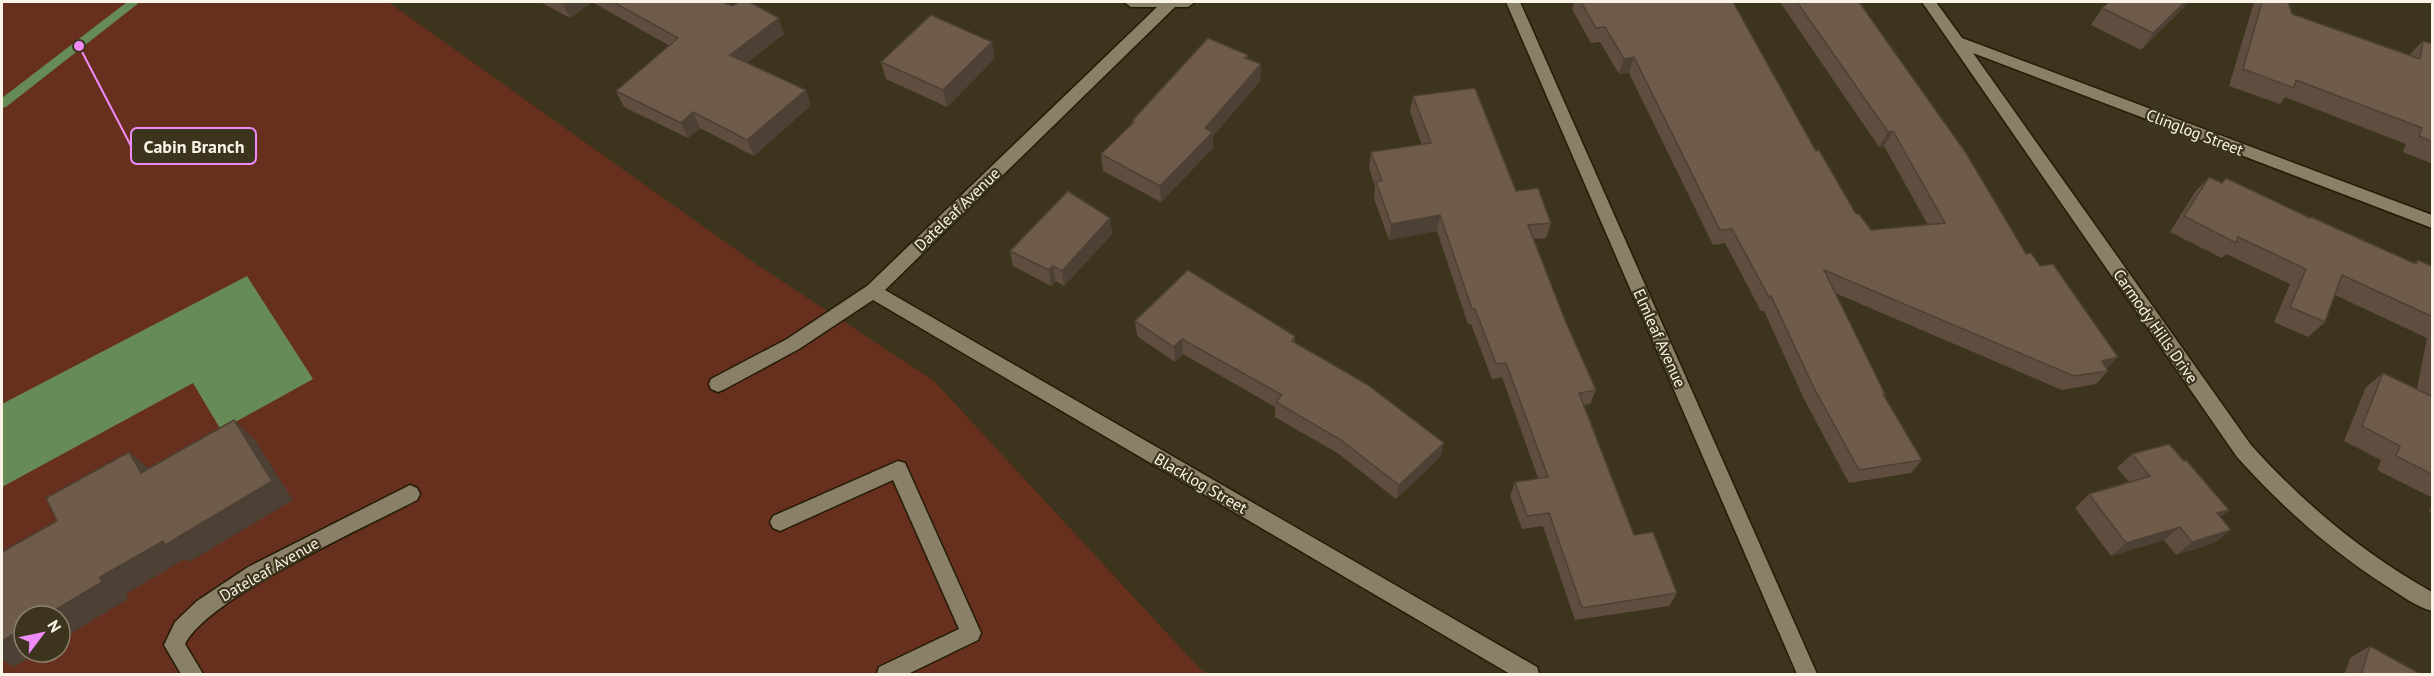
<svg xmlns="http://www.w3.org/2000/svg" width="2434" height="676" font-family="'PT Sans',sans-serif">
<rect width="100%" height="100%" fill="#3d341e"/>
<path fill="#672f1d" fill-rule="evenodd" d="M2,2H388L756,264L934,381L1201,670L1209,674H2ZM24,616H60V652H24Z"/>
<path fill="#668b57" d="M247,276L313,379L221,430L193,383L2,487V404Z"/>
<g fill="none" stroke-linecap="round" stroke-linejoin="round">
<path fill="#668b57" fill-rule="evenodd" d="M127,2H140L6,107L2,108V98Z"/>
<g stroke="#241b06" stroke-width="3">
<g id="minor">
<path d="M1124,2H1195L1188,7H1175L885,290L1537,667L1539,674H1510L873,300L799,349L725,389L718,392L711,389L709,384L711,379L787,339L867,286L1157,7H1131Z"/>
<path d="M1506,2H1520L1817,674H1797Z"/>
<path d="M1922,2H1936L1962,38L2432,215V228L1973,53L2251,445C2304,504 2363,553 2432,592V611C2417,607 2402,596 2388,587C2331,551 2282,507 2237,457Z"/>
<path d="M898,461L905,463L981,633L978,640L908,674H877L879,667L959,629L893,480L780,531L773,528L770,522L773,516Z"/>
<path d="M410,485L417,488L420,494L417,500C366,527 209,597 185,644L203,674H181L164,645L175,622L197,601L248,567Z"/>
</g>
</g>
<use href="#minor" fill="#8a8068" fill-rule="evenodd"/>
</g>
<g fill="#5f4e40">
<path d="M540,2H592L570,18Z"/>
<path d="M592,2H723L784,34L747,62L811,105L754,156L700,128L688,138L624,107L616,91L670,46Z"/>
<path d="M1574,2H1733L1816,151L1856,214L1871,230L1928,225L1884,146L1879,147L1780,2H1859L2026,254L2108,371L2096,384L2062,390L1835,293L1885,394L1884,396L1922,460L1911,473L1849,483L1805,401L1764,311H1761L1725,243L1713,245L1629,73L1619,74L1600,42L1591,43L1572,9Z"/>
<path d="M2189,2L2141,50L2091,25L2102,8Z"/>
<path d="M2254,2H2288L2292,14L2409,55L2423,41L2433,44V164L2403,152L2406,144L2285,97L2280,104L2229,86Z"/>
<path d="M1248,55V59L1261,64L1260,81L1213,136V148L1161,202L1103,171L1101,154L1132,124V121Z"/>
<path d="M995,58L947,107L886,79L881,62Z"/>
<path d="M1413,96L1551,223L1546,238L1533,239L1565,320L1596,390L1590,404L1584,405L1634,535L1677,593L1669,606L1575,620L1543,526L1522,529L1510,496L1515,482L1538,478L1502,377L1492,379L1471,324H1468L1437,231L1389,240L1374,198L1375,186L1369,168L1371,152L1422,145L1410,112Z"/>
<path d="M2209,177L2222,183L2226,178L2310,218L2311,217L2414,263L2418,260L2433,267V498L2377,470L2381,460L2344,441L2366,387L2383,373L2417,389L2427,338L2335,295L2325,322L2308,337L2274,322L2290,284L2226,254L2222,258L2170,232L2195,192Z"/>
<path d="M1110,218L1112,234L1064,286L1056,281L1051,286L1013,266L1010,251Z"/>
<path d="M1135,321L1295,336V343L1444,443L1440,457L1396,499L1339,454L1275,417V407L1183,354L1175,362L1137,336Z"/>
<path d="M2132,454L2184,461L2229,510L2220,517L2231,530L2214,543L2176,555L2164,540L2111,556L2075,508L2089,494L2129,482L2117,468Z"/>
<path d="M2433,503V514L2429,512Z"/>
<path d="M2370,646L2422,675H2344L2350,658Z"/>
</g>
<g fill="#4d4034">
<path d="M562,2H592L570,18Z"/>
<path d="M2185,2H2189L2141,50L2153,33Z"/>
<path d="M779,18L784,34L736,71L730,55Z"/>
<path d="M992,42L995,58L947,107L943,90Z"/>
<path d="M1634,57L1629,73L1619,74L1624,59Z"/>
<path d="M1261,64L1260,81L1213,136V148L1161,202L1160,186L1205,128Z"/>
<path d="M806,90L811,105L754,156L747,140Z"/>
<path d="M693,112L700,128L688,138L681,123Z"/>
<path d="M1893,131L1884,146L1879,147L1888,132Z"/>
<path d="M1440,215L1437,231L1389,240L1391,224Z"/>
<path d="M1110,218L1112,234L1064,286L1062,271Z"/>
<path d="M1053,266L1056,281L1051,286L1049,270Z"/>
<path d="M1182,339L1183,354L1175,362L1174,347Z"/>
<path d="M2118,357L2105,371L2102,361Z"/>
<path d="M234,420L255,440L293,500L189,562L185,559L126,594L128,599L60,640V616H45L100,577L163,541Z"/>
<path d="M1444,443L1440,457L1396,499L1399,485Z"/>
<path d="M129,452L152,471L141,473Z"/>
<path d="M2229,510L2212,524L2217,513Z"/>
<path d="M2180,527L2164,540L2111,556L2126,543Z"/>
<path d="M2231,530L2214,543L2176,555L2192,542Z"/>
<path d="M24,628V652H39L14,667L2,660V641Z"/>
</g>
<g fill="#6e5b4a" stroke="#4d4034" stroke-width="1.5">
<path d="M613,2H723L732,6L739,2H749L779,18L730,55L806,90L747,140L693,112L681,123L616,91L678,38Z"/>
<path d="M1581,2H1733L1816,151L1819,150L1856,214H1859L1871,230L1945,223L1893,131L1888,132L1797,2H1859L1966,153L2026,254L2031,253L2040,266L2053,264L2118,357L2102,361L2108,371L2074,376L1824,270L1885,394H1883L1922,460L1859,470L1814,388L1771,296L1769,297L1732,229L1720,230L1634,57L1624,59L1605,27L1596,28Z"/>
<path d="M2109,2H2185L2153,33L2102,8Z"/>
<path d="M2262,2H2288L2292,14L2420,59L2423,41L2433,44V142L2419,136L2422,128L2296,80L2294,88L2243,69Z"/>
<path d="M931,15L992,42L943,90L881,62Z"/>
<path d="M1208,38L1248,55L1245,58L1261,64L1205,128L1213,132L1160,186L1101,154L1134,122L1132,121Z"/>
<path d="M1475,88L1516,191L1538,188L1551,223L1528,225L1565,320L1596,390L1579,393L1634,535L1653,532L1677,593L1582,608L1549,513L1527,516L1515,482L1548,477L1506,363L1496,364L1475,309H1472L1440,215L1391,224L1376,182L1382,181L1371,152L1431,143L1413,96Z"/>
<path d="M2209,177L2222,183L2226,178L2310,218L2311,217L2416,264L2418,260L2433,267V317L2342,275L2325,322L2290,307L2306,269L2238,237L2236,243L2184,216Z"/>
<path d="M1068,191L1110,218L1062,271L1053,266L1049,270L1010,251Z"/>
<path d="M1188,270L1295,336L1292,341L1368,385L1444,443L1399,485L1341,440L1276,402L1282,395L1182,339L1174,347L1135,321Z"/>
<path d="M2383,373L2431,396L2433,388V475L2396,456L2400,446L2362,426Z"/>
<path d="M234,420L272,481L165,545L163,541L100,577L102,582L45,616H24V628L2,641V552L57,521L46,498L129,452L141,473Z"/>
<path d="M2169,444L2184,461L2186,460L2229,510L2217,513L2231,530L2192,542L2180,527L2126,543L2089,494L2150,476L2132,454Z"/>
<path d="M2370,646L2422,675H2361Z"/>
</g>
<g text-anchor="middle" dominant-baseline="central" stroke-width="4.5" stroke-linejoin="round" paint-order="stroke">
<g font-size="16" fill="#faf4e7" stroke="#3d341e">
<text transform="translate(2195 132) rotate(21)">Clinglog Street</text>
<text transform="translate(957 209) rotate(-44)">Dateleaf Avenue</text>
<text transform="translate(2156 326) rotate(55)">Carmody Hills Drive</text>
<text transform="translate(1660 338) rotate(66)">Elmleaf Avenue</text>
<text transform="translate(1201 483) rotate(30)">Blacklog Street</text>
<text transform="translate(269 569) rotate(-30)">Dateleaf Avenue</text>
</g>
</g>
<path fill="none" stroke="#ee8bf8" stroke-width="2" d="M79 46L131 146"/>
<circle fill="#ee8bf8" stroke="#3d341e" stroke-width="2" cx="79" cy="46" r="6"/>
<rect fill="#3d341e" stroke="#ee8bf8" stroke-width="2" x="131" y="128" width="125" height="36" rx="6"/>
<g font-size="18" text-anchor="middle" font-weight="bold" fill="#faf4e7">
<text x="194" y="153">Cabin Branch</text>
</g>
<rect width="2434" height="676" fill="none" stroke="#faf4e7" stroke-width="6"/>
<g transform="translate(42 634) rotate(58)"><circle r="28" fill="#3d341e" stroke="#89816e" stroke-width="1.5"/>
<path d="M0-4.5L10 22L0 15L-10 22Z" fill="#ee8bf8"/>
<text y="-9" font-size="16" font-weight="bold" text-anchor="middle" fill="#faf4e7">N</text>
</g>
</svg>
